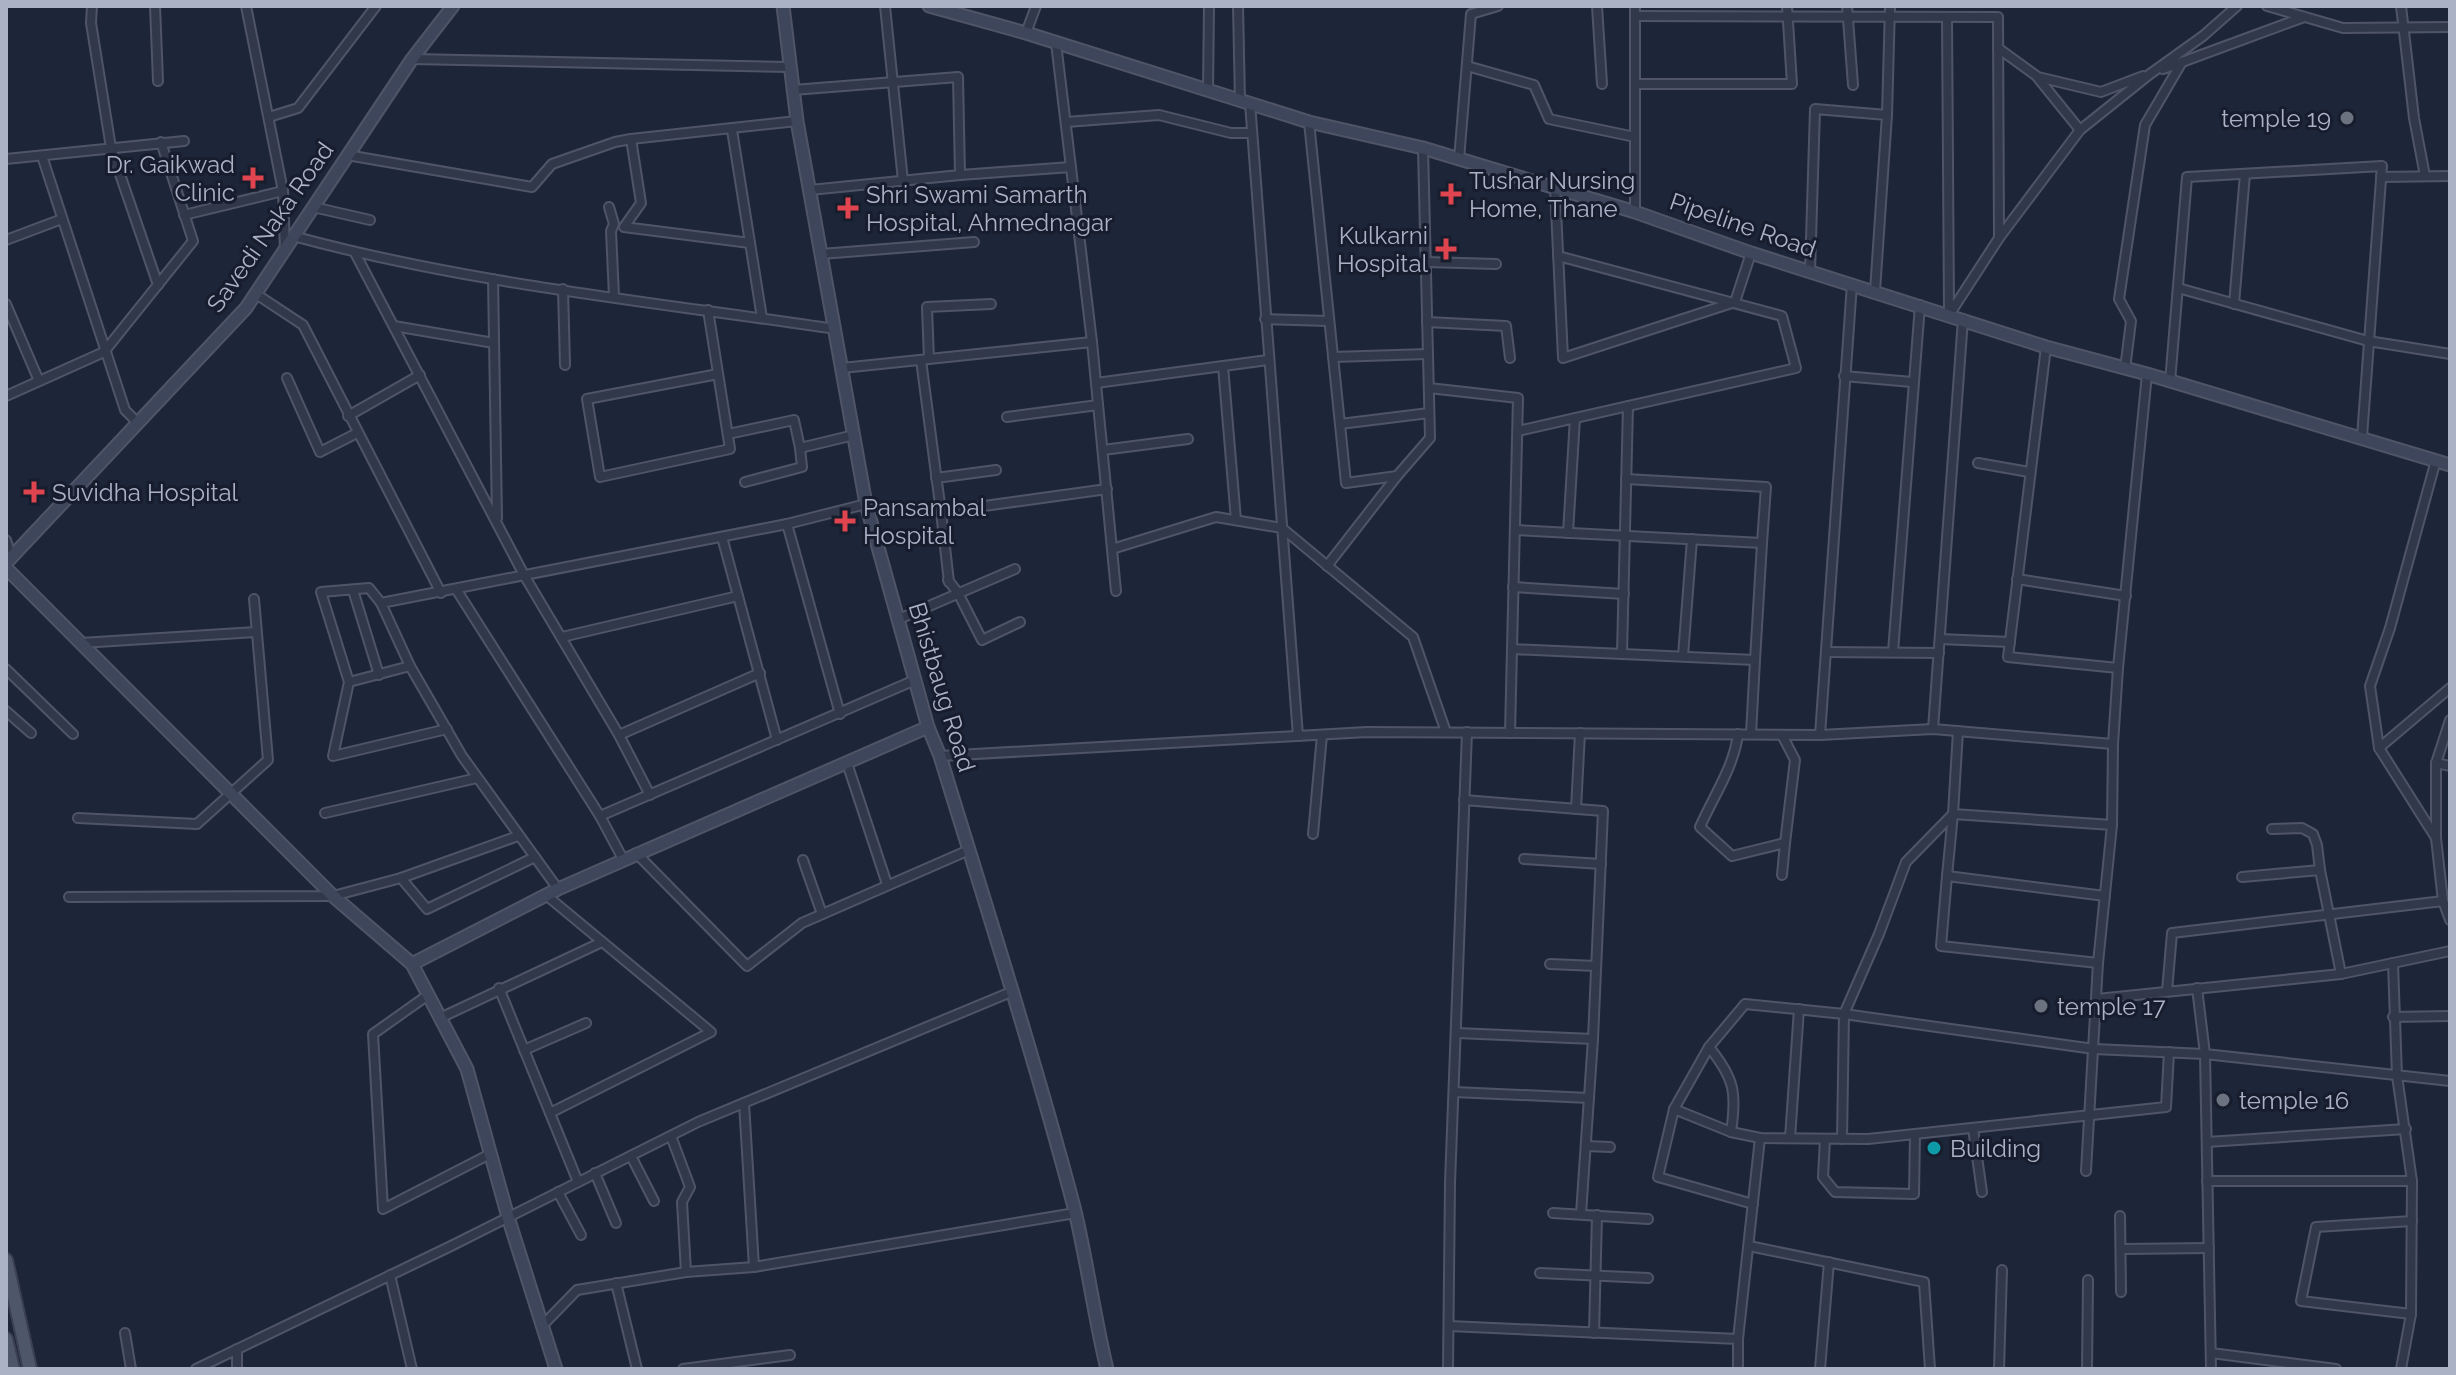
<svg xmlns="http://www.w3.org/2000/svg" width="2456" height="1375" font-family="Raleway,sans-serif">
<rect width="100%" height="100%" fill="#1d2638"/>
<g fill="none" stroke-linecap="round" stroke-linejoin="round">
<g stroke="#4f5567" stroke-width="12">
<g id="street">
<path d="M92,6L91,23L111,148L158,285"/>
<path d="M155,6L158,81"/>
<path d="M246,6L283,191L285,251"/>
<path d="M885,6L903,181"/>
<path d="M1238,6L1240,101"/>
<path d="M1597,6L1602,84"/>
<path d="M1635,6V212"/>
<path d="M1847,6L1853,85"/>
<path d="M2267,6L2343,28L2450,27"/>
<path d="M2401,6L2414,118L2425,176"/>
<path d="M1635,16L1998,17L1999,238"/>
<path d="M1947,17L1949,312"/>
<path d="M1026,33L1036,6"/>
<path d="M1056,43L1092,342L1116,591"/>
<path d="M1998,48L2038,77L2101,92L2143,76"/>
<path d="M412,59L790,67"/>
<path d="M1467,66L1534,85L1549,119L1635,137"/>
<path d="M2163,69L2304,17"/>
<path d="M2038,78L2080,130"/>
<path d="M1635,84H1792L1787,6"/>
<path d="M793,90L958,77L960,175L810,190"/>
<path d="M1208,90L1209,6"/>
<path d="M1250,103L1298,736"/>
<path d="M269,117L298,108L376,6"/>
<path d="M1066,122L1159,115L1231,133H1252"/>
<path d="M1309,122L1346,483L1397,476L1430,438L1423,148"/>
<path d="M732,130L762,318"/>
<path d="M631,139L797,121"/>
<path d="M347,155L532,187L552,164L615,142L631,139L641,203L624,227L750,243"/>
<path d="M42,156L125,410L138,423"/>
<path d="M6,159L184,141"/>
<path d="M1459,159L1471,14L1498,6"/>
<path d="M960,175L1071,167"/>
<path d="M2381,177L2450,176"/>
<path d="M1555,188L1563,358L1735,302L1751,253"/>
<path d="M313,207L370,220"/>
<path d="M609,207L614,224L611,231L614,296"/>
<path d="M184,215L283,191"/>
<path d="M293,236C469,284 654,302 835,329"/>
<path d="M6,240L62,219"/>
<path d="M355,253L524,575L619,735L650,795"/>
<path d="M821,254L974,242"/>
<path d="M1426,262L1496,264"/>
<path d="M1810,272L1815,109L1887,115L1890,6"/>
<path d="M493,279L497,518"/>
<path d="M2178,288L2368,341L2450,354"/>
<path d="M563,289L565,365"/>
<path d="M1875,291L1887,115"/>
<path d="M256,294L303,325L441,593"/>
<path d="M6,304L39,381"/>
<path d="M2234,304L2245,174"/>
<path d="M708,310L730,449L600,477L587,399L718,374"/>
<path d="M1949,315L1999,238L2080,130L2150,74L2203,36L2237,6"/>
<path d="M1265,319L1329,321"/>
<path d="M1427,322L1506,326L1510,358"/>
<path d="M394,326L494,343"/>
<path d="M2046,347L2008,657L2118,668"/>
<path d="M1333,357L1428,354"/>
<path d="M929,359L927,307L991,304"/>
<path d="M921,360L941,512L1107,489"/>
<path d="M1223,366L1236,520"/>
<path d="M842,368L1092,342"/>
<path d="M2125,369L2131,321L2119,299L2145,125L2182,62"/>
<path d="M1844,376L1912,382"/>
<path d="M287,378L320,452L357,433"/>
<path d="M2170,382L2187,177L2382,166L2362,437"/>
<path d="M1096,383L1268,360"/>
<path d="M1429,388L1518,398L1510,733"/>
<path d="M6,396L104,352L193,241L161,142"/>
<path d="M348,416L420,375"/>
<path d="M1007,417L1098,405"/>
<path d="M1340,424L1429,413"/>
<path d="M1518,431L1796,368L1782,316L1558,256"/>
<path d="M728,434L794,420L800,448L854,435"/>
<path d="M1103,450L1188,439"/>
<path d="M2436,460L2390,628L2370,686L2379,748L2436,838L2443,901L2450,920"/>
<path d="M1978,463L2029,472"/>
<path d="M936,478L996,470"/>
<path d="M1626,479L1766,487L1762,543"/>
<path d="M745,482L802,467L800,448"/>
<path d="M941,512L949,582"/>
<path d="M787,524L840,714"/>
<path d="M1515,530L1762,543L1755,660"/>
<path d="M1568,533L1575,418"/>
<path d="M722,537L777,740"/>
<path d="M6,540L12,558"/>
<path d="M1112,549L1216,517L1282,528L1413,637L1446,732"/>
<path d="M1327,566L1397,476"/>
<path d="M2017,579L2126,596"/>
<path d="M948,580L958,593L982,640L1020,622"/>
<path d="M1513,587L1624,594"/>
<path d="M456,589L600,816L624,861"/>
<path d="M353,590L379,675"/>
<path d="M381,603L369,588L321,592L349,682L333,756L447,729"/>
<path d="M899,619L1015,569"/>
<path d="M562,637L738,596"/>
<path d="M1940,639L2010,642"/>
<path d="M81,643L256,632"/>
<path d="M1512,649L1755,660L1751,734"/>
<path d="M1826,652L1939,653"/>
<path d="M1893,652L1920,305"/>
<path d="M1622,654L1628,406"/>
<path d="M1683,656L1692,539"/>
<path d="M6,669L73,734"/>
<path d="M349,682L410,666"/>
<path d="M6,711L31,733"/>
<path d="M2450,720L2436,763L2450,766"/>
<path d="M1933,729L1963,319"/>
<path d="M1958,731L1953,814L2112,825"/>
<path d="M1738,734C1734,767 1713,797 1700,827L1732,856L1785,843L1795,760L1782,735"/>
<path d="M619,735L760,673"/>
<path d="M1820,735L1852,284"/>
<path d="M2379,748L2450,688"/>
<path d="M940,756L1367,732L1820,735L1933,729L2113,744"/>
<path d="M847,763L887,884"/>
<path d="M2436,763V838"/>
<path d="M1464,800L1603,811L1593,1039"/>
<path d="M1576,809L1580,733"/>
<path d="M325,813L477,778"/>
<path d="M600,816L915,680"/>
<path d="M78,818L197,824L268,760L254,599"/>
<path d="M2272,829L2302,828L2313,834L2317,845L2320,870"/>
<path d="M1313,834L1322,735"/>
<path d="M636,853L747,966L802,923L969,850"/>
<path d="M1524,859L1601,864"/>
<path d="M803,860L822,914"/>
<path d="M1782,875L1785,843"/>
<path d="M1947,876L1941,946L2098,963"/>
<path d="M2242,877L2320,870L2341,974"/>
<path d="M401,878L427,909L535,857"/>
<path d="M558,889L462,756L410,666L381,603L787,524L866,504"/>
<path d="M546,895L711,1032L550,1113"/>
<path d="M69,897L333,896L401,878L518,836"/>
<path d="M2393,963L2397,1076L2412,1181L2411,1314L2401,1369"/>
<path d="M1550,964L1596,966"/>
<path d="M499,988L578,1182"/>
<path d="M2197,988L2205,1054L2450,1081"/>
<path d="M2167,991L2172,933L2443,901"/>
<path d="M428,995L373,1034L383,1209L490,1154"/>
<path d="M2097,999L2341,974L2450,951"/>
<path d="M2393,1017L2450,1016"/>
<path d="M440,1018L602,942"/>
<path d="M1457,1033L1593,1039L1581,1214"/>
<path d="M1709,1047L1674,1109L1658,1177L1753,1204"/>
<path d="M524,1050L586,1023"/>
<path d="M1454,1092L1589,1098"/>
<path d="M1674,1109L1731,1132C1737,1092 1734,1078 1709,1047L1745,1004L1844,1014L2094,1049L2205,1054L2211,1369"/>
<path d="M1973,1128L1982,1192"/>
<path d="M1731,1132L1760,1138L1868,1139L2166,1107L2169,1052"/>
<path d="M671,1136L690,1187L682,1202L686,1272"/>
<path d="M1790,1138L1799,1009"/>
<path d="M1825,1139L1823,1177L1835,1192L1914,1194L1915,1134"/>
<path d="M1842,1139L1844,1014L1879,934L1906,862L1953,814L1947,876L2105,896"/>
<path d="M2207,1142L2406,1129"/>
<path d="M1586,1146L1610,1147"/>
<path d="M631,1156L654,1201"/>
<path d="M2086,1171L2098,963L2112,825L2113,744L2118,668L2147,374"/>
<path d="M595,1173L616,1223"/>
<path d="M2207,1181H2412"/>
<path d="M558,1192L581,1235"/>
<path d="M1553,1213L1648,1219"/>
<path d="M2120,1216L2121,1292"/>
<path d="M1749,1246L1924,1282L1930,1369"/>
<path d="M2122,1249L2209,1248"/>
<path d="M754,1267L1075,1213"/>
<path d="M1540,1273L1648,1278"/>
<path d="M390,1275L412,1369"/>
<path d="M616,1283L637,1369"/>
<path d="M2411,1314L2301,1301L2316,1227L2412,1221"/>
<path d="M542,1326L577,1290L686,1272L754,1267L744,1103"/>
<path d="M1449,1326L1738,1339V1369"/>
<path d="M125,1333L131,1369"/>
<path d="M1594,1333L1597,1215"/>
<path d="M1738,1339L1760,1138"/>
<path d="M2211,1353L2336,1369"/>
<path d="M196,1369L451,1246L698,1122L1011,992"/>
<path d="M237,1369V1349"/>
<path d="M683,1369L790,1355"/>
<path d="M1448,1369L1450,1183L1467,732"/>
<path d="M1820,1369L1829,1262"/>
<path d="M1999,1369L2002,1270"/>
<path d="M2087,1369L2088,1280"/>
</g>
</g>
<g stroke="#4f5567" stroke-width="15">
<g id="secondary">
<path d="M783,6L797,121L866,504L928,727L940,756C986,906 1034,1056 1074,1207C1087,1260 1094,1316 1107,1369"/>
<path d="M929,6L1026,33L1309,122L1423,148L1635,212L1751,253L2046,347L2147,374L2450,465"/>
<path d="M6,563L246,308L412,59L453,6"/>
<path d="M6,568L333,896L412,964L467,1069L508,1217L556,1369"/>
<path d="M412,964L558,889L928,727"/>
</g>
</g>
<g stroke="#3b4152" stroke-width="16">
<g id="primary">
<path d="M6,1260L30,1369"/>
<path d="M6,1339L13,1369"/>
</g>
</g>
<use href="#street" stroke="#313849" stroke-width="8"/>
<use href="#secondary" stroke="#3e465c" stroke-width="11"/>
<use href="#primary" stroke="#4e5769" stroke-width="12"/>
</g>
<g fill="#6b7280" stroke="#171d2d" stroke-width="3">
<circle cx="2347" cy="118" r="8"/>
<circle cx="2041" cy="1006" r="8"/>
<circle cx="2223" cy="1100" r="8"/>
</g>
<g fill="#e0444e" stroke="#171d2d" stroke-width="3">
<path d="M249 166h8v8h8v8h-8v8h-8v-8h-8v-8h8z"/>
<path d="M1447 182h8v8h8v8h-8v8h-8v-8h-8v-8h8z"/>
<path d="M844 196h8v8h8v8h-8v8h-8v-8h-8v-8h8z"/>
<path d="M1442 237h8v8h8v8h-8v8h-8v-8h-8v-8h8z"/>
<path d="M30 480h8v8h8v8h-8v8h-8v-8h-8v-8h8z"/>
<path d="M841 509h8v8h8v8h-8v8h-8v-8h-8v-8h8z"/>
</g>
<circle fill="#0f9aa8" stroke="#171d2d" stroke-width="3" cx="1934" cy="1148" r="8"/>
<g text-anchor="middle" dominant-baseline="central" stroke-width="6" stroke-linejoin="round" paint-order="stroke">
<g font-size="24" fill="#abb2c6" stroke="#171d2d" text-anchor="start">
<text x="2331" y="118" text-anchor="end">temple 19</text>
<text x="235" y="164" text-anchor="end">Dr. Gaikwad<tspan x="235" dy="28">Clinic</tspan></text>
<text x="1469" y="180">Tushar Nursing<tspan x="1469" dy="28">Home, Thane</tspan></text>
<text x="866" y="194">Shri Swami Samarth<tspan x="866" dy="28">Hospital, Ahmednagar</tspan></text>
<text x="1428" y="235" text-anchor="end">Kulkarni<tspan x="1428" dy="28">Hospital</tspan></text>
<text x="52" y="492">Suvidha Hospital</text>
<text x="863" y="507">Pansambal<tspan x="863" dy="28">Hospital</tspan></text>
<text x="2057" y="1006">temple 17</text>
<text x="2239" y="1100">temple 16</text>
<text x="1950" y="1148">Building</text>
</g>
<g font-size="24" fill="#abb2c6" stroke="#171d2d">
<text transform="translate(1743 225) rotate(19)">Pipeline Road</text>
<text transform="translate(270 227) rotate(-55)">Savedi Naka Road</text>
<text transform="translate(942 687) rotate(73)">Bhistbaug Road</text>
</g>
</g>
<rect width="2456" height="1375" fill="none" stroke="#abb2c6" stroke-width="16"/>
</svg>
